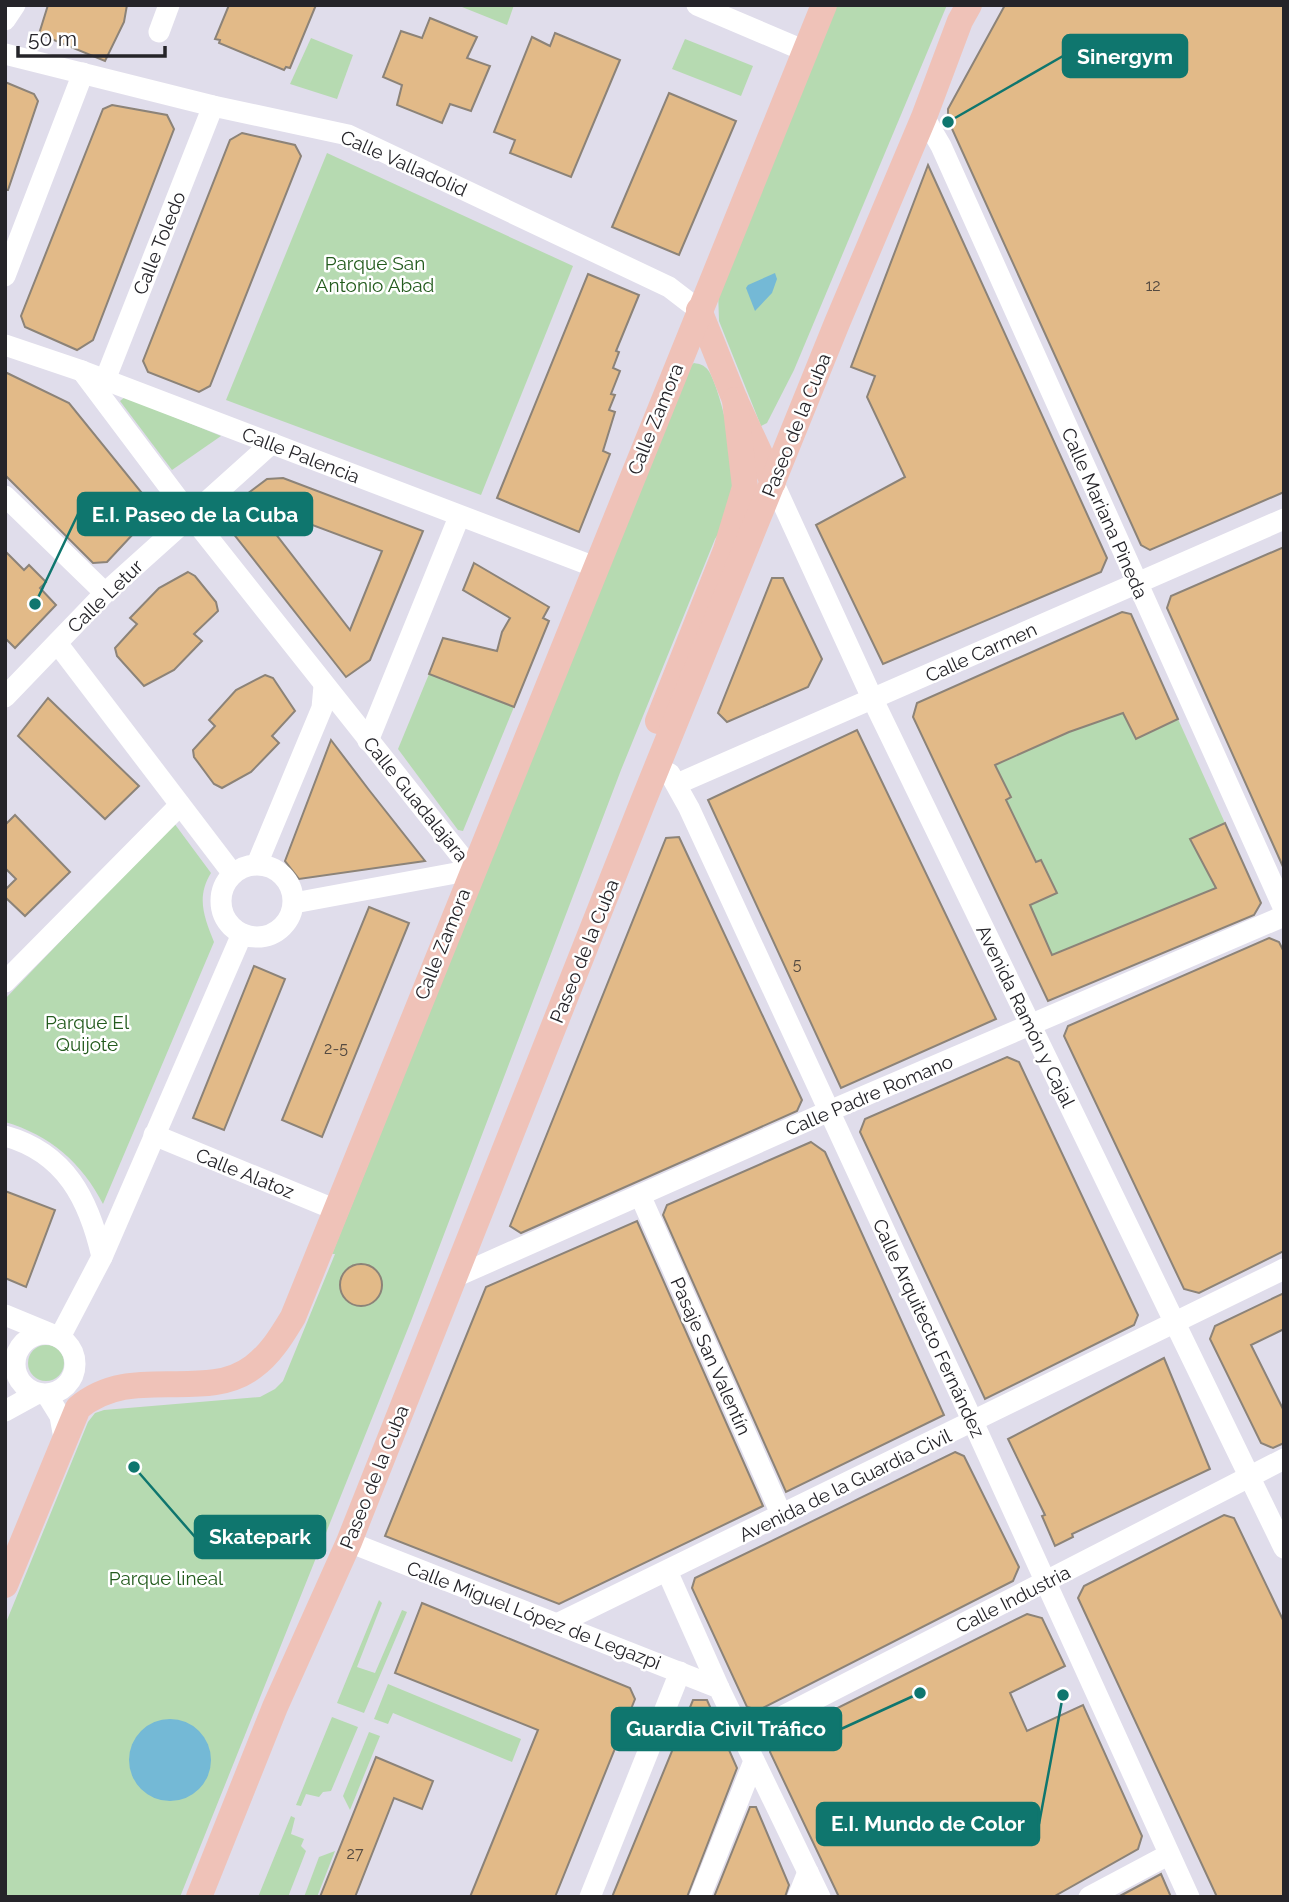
<svg xmlns="http://www.w3.org/2000/svg" width="1289" height="1902" font-family="Raleway,sans-serif">
<rect width="100%" height="100%" fill="#e0ddeb"/>
<g fill="#b6dab1">
<path d="M457,5H514L507,25Z"/>
<path d="M833,5H947L794,370L767,423L761,426L719,321L718,290Z"/>
<path d="M311,38L353,55L337,99L290,84Z"/>
<path d="M685,39L753,66L741,96L672,69Z"/>
<path d="M327,153L573,266L481,495L226,400Z"/>
<path d="M694,363C700,364 704,365 708,370C720,385 740,477 736,495C733,511 724,526 715,539L621,770L411,1321L180,1897H5V1625L88,1422L95,1413L104,1410L260,1397L275,1389L283,1381L335,1254H332L690,366Z"/>
<path d="M125,397L221,436L172,470L120,401Z"/>
<path d="M429,674L514,707L463,831L458,830L398,749Z"/>
<path d="M1123,713L1136,738L1178,719L1225,823L1190,839L1216,888L1052,955L1030,905L1057,892L1041,860L1036,862L1006,800L1011,797L995,765L1069,732Z"/>
<path d="M174,823L211,873C196,897 204,917 214,942L103,1204C82,1163 50,1135 5,1122V999Z"/>
<circle cx="46" cy="1363" r="18"/>
<path d="M379,1600L382,1603L357,1667L375,1673L402,1610L407,1612L364,1713L337,1703Z"/>
<path d="M388,1684L521,1739L512,1762L393,1713L388,1724L374,1719Z"/>
<path d="M332,1717L358,1727L331,1791L323,1792L319,1797L306,1794L301,1806L296,1805Z"/>
<path d="M369,1732L380,1736L350,1810L343,1796Z"/>
<path d="M291,1816L295,1818L291,1834L304,1839L301,1846L306,1851L288,1897H258Z"/>
<path d="M335,1851L317,1897H304L319,1857Z"/>
</g>
<g fill="#74b9d6">
<path d="M775,273L777,279L772,293L755,311L746,288L748,285Z"/>
<circle cx="170" cy="1760" r="41"/>
</g>
<g fill="#e2ba88" stroke="#8c8378" stroke-width="2" fill-rule="evenodd">
<path d="M48,5H127L124,22L105,61L39,34Z"/>
<path d="M229,5H316L290,68L286,67L284,70L219,43L220,40L215,39Z"/>
<path d="M1005,5H1284V492L1150,550L1141,545L948,120V109Z"/>
<path d="M430,18L477,37L467,58L490,66L471,111L450,104L442,123L397,105L402,85L383,77L401,31L422,38Z"/>
<path d="M555,33L620,60L571,177L510,153L515,140L494,132L532,37L550,46Z"/>
<path d="M5,82L34,94L38,101L8,190H5Z"/>
<path d="M669,93L736,121L679,255L612,227Z"/>
<path d="M112,105L167,115L174,129L93,340L77,350L25,327L21,316L103,109Z"/>
<path d="M242,133L295,145L301,156L210,386L199,392L148,372L143,361L230,140Z"/>
<path d="M928,165L1107,558L1101,572L883,664L816,525L905,477L867,397L875,376L851,367Z"/>
<path d="M588,274L639,295L616,351L619,352L613,368L620,371L611,394L615,395L609,410L615,412L603,451L610,454L579,532L497,498Z"/>
<path d="M5,372L69,403L150,503L148,518L107,562L93,563L5,475Z"/>
<path d="M283,478L423,531L370,660L346,677L225,523L227,509L267,479ZM251,502L382,551L350,630Z"/>
<path d="M1284,547V869L1167,608L1171,596Z"/>
<path d="M5,551L24,570L29,565L46,582L40,588L56,605L15,648L5,638Z"/>
<path d="M474,563L549,607L543,618L549,621L514,707L429,674L443,638L497,651L502,632L510,618L463,590Z"/>
<path d="M188,572L195,576L216,602L218,611L194,634L202,641L174,670L144,686L117,656L115,648L137,624L130,618L159,588Z"/>
<path d="M772,578H783L822,659L808,687L727,722L718,713Z"/>
<path d="M1122,612L1131,614L1178,719L1136,739L1123,713L1069,732L995,765L1011,797L1006,800L1036,862L1041,860L1057,893L1030,905L1052,955L1216,888L1190,839L1225,823L1261,903L1254,915L1048,1001L913,717L917,703Z"/>
<path d="M265,675L273,678L295,711L272,736L279,743L251,772L222,788L214,784L194,757L193,750L215,726L209,720L236,690Z"/>
<path d="M48,698L139,786L105,819L18,736Z"/>
<path d="M857,730L996,1019L841,1088L708,800Z"/>
<path d="M331,740L369,790L425,861L299,879L285,861Z"/>
<path d="M15,815L70,872L25,916L5,897V890L16,879L5,868V825Z"/>
<path d="M679,837L802,1100L797,1111L521,1233L510,1226L666,838Z"/>
<path d="M369,907L409,923L322,1137L282,1120Z"/>
<path d="M1269,938L1279,942L1284,952V1251L1199,1293L1184,1289L1064,1036L1068,1026Z"/>
<path d="M254,966L285,979L224,1130L193,1118Z"/>
<path d="M1007,1057L1019,1062L1138,1315L1134,1325L985,1399L860,1132L865,1119Z"/>
<path d="M811,1142L825,1152L944,1415L786,1492L663,1215L667,1205Z"/>
<path d="M5,1191L55,1210L26,1287L5,1278Z"/>
<path d="M637,1221L763,1506L559,1604L385,1536L486,1287Z"/>
<circle cx="361" cy="1285" r="21"/>
<path d="M1284,1293V1329L1251,1345L1284,1411V1443L1273,1448L1261,1443L1210,1339L1215,1326Z"/>
<path d="M1164,1358L1210,1469L1072,1534L1073,1537L1055,1546L1042,1516L1045,1515L1008,1439Z"/>
<path d="M955,1452L964,1456L1019,1567L1013,1581L759,1710L747,1707L692,1588L695,1578Z"/>
<path d="M1224,1515L1234,1518L1284,1622V1897H1217L1078,1598L1084,1586Z"/>
<path d="M422,1603L630,1688L635,1699L555,1897H470L538,1730L395,1673Z"/>
<path d="M1027,1614L1042,1618L1065,1666L1010,1693L1027,1731L1083,1705L1142,1836L1138,1849L1053,1897H839L770,1752L773,1740Z"/>
<path d="M693,1700H707L737,1768L687,1897H612Z"/>
<path d="M376,1757L433,1781L422,1809L394,1798L355,1897H320Z"/>
<path d="M750,1807H756L789,1885L785,1897H714Z"/>
<path d="M1161,1874L1171,1897H1118Z"/>
</g>
<g fill="none" stroke-linecap="round" stroke-linejoin="round">
<g stroke="#fff" stroke-width="21">
<path d="M697,5L805,51"/>
<path d="M5,20L15,5"/>
<path d="M159,32L169,5"/>
<path d="M5,54L213,106L348,135L669,287L699,310"/>
<path d="M924,117L941,146L1284,909"/>
<path d="M5,276L83,73"/>
<path d="M5,345L82,371L595,567"/>
<path d="M82,371L191,516L472,870"/>
<path d="M105,380L213,106"/>
<path d="M773,482L873,700L1284,1548"/>
<path d="M5,496L105,593"/>
<path d="M57,643L233,874"/>
<path d="M5,697L105,593L272,443"/>
<path d="M368,741L459,517"/>
<path d="M659,768L670,774L689,808L973,1422L1189,1897"/>
<path d="M677,784L1284,519"/>
<path d="M257,864L322,708L324,686"/>
<circle cx="257" cy="901" r="36"/>
<path d="M294,903L472,870"/>
<path d="M5,982L180,805"/>
<path d="M154,1135L336,1210"/>
<path d="M5,1136C66,1153 89,1200 102,1257"/>
<path d="M640,1195L782,1516"/>
<path d="M455,1277L827,1112L1284,916"/>
<path d="M5,1315L51,1334"/>
<circle cx="45" cy="1364" r="30"/>
<path d="M60,1337L102,1257L242,934"/>
<path d="M47,1395L60,1416L64,1438"/>
<path d="M5,1411L36,1394"/>
<path d="M349,1542L719,1688L820,1897"/>
<path d="M667,1571L719,1688"/>
<path d="M557,1624L1284,1269"/>
<path d="M742,1737L1284,1459"/>
<path d="M590,1897L680,1672"/>
<path d="M700,1897L754,1761"/>
<path d="M798,1897L808,1872"/>
<path d="M1089,1897L1168,1855"/>
</g>
<g stroke="#efc2b8" stroke-width="26">
<path d="M699,310L735,400L773,482"/>
<path d="M658,721L726,550L745,487L735,400"/>
<path d="M5,1585L78,1408C131,1362 204,1404 253,1367C271,1354 282,1335 293,1317L824,5"/>
<path d="M199,1897L275,1707L349,1542L644,799L837,323L924,117L960,21L969,5"/>
</g>
</g>
<g text-anchor="middle" dominant-baseline="central" stroke-width="5" stroke-linejoin="round" paint-order="stroke">
<g font-size="16" fill="#544a41">
<text x="1153" y="285">12</text>
<text x="797" y="964">5</text>
<text x="336" y="1048">2-5</text>
<text x="355" y="1853">27</text>
</g>
<g font-size="19" fill="#252429" stroke="#fff">
<text transform="translate(404 163) rotate(24)">Calle Valladolid</text>
<text transform="translate(159 243) rotate(-68)">Calle Toledo</text>
<text transform="translate(655 419) rotate(-68)">Calle Zamora</text>
<text transform="translate(796 425) rotate(-68)">Paseo de la Cuba</text>
<text transform="translate(301 455) rotate(21)">Calle Palencia</text>
<text transform="translate(1105 513) rotate(66)">Calle Mariana Pineda</text>
<text transform="translate(105 596) rotate(-44)">Calle Letur</text>
<text transform="translate(981 652) rotate(-24)">Calle Carmen</text>
<text transform="translate(416 799) rotate(51)">Calle Guadalajara</text>
<text transform="translate(442 944) rotate(-68)">Calle Zamora</text>
<text transform="translate(584 951) rotate(-68)">Paseo de la Cuba</text>
<text transform="translate(1026 1016) rotate(64)">Avenida Ramón y Cajal</text>
<text transform="translate(869 1095) rotate(-23)">Calle Padre Romano</text>
<text transform="translate(245 1173) rotate(22)">Calle Alatoz</text>
<text transform="translate(929 1328) rotate(65)">Calle Arquitecto Fernández</text>
<text transform="translate(711 1356) rotate(66)">Pasaje San Valentín</text>
<text transform="translate(374 1477) rotate(-68)">Paseo de la Cuba</text>
<text transform="translate(845 1485) rotate(-26)">Avenida de la Guardia Civil</text>
<text transform="translate(1013 1599) rotate(-27)">Calle Industria</text>
<text transform="translate(534 1615) rotate(21)">Calle Miguel López de Legazpi</text>
</g>
<g font-size="19" fill="#235b1d" stroke="#fff">
<text x="375" y="263">Parque San<tspan x="375" dy="22">Antonio Abad</tspan></text>
<text x="87" y="1022">Parque El<tspan x="87" dy="22">Quijote</tspan></text>
<text x="166" y="1578">Parque lineal</text>
</g>
</g>
<path fill="none" stroke="#0f766e" stroke-width="2.5" d="M948 122L1063 56M35 604L78 514M134 1467L195 1537M920 1693L841 1729M1063 1695L1039 1824"/>
<g fill="#0f766e" stroke="#fff" stroke-width="2.5">
<circle cx="948" cy="122" r="7"/>
<circle cx="35" cy="604" r="7"/>
<circle cx="134" cy="1467" r="7"/>
<circle cx="920" cy="1693" r="7"/>
<circle cx="1063" cy="1695" r="7"/>
</g>
<g fill="#0f766e" stroke="#0f766e" stroke-width="2.5">
<rect x="1063" y="35" width="124" height="42" rx="7"/>
<rect x="78" y="493" width="234" height="42" rx="7"/>
<rect x="195" y="1516" width="130" height="42" rx="7"/>
<rect x="612" y="1708" width="229" height="42" rx="7"/>
<rect x="817" y="1803" width="222" height="42" rx="7"/>
</g>
<g font-size="21" text-anchor="middle" font-weight="bold" fill="#fff">
<text x="1125" y="64">Sinergym</text>
<text x="195" y="522">E.I. Paseo de la Cuba</text>
<text x="260" y="1544">Skatepark</text>
<text x="726" y="1736">Guardia Civil Tráfico</text>
<text x="928" y="1831">E.I. Mundo de Color</text>
</g>
<rect width="1289" height="1902" fill="none" stroke="#252429" stroke-width="14"/>
<path d="M18 46v10h147v-10" fill="none" stroke="#252429" stroke-width="3.5"/>
<text x="28" y="46" font-size="21" fill="#252429" stroke="#ffffff" stroke-width="5" paint-order="stroke">50 m</text>
</svg>
